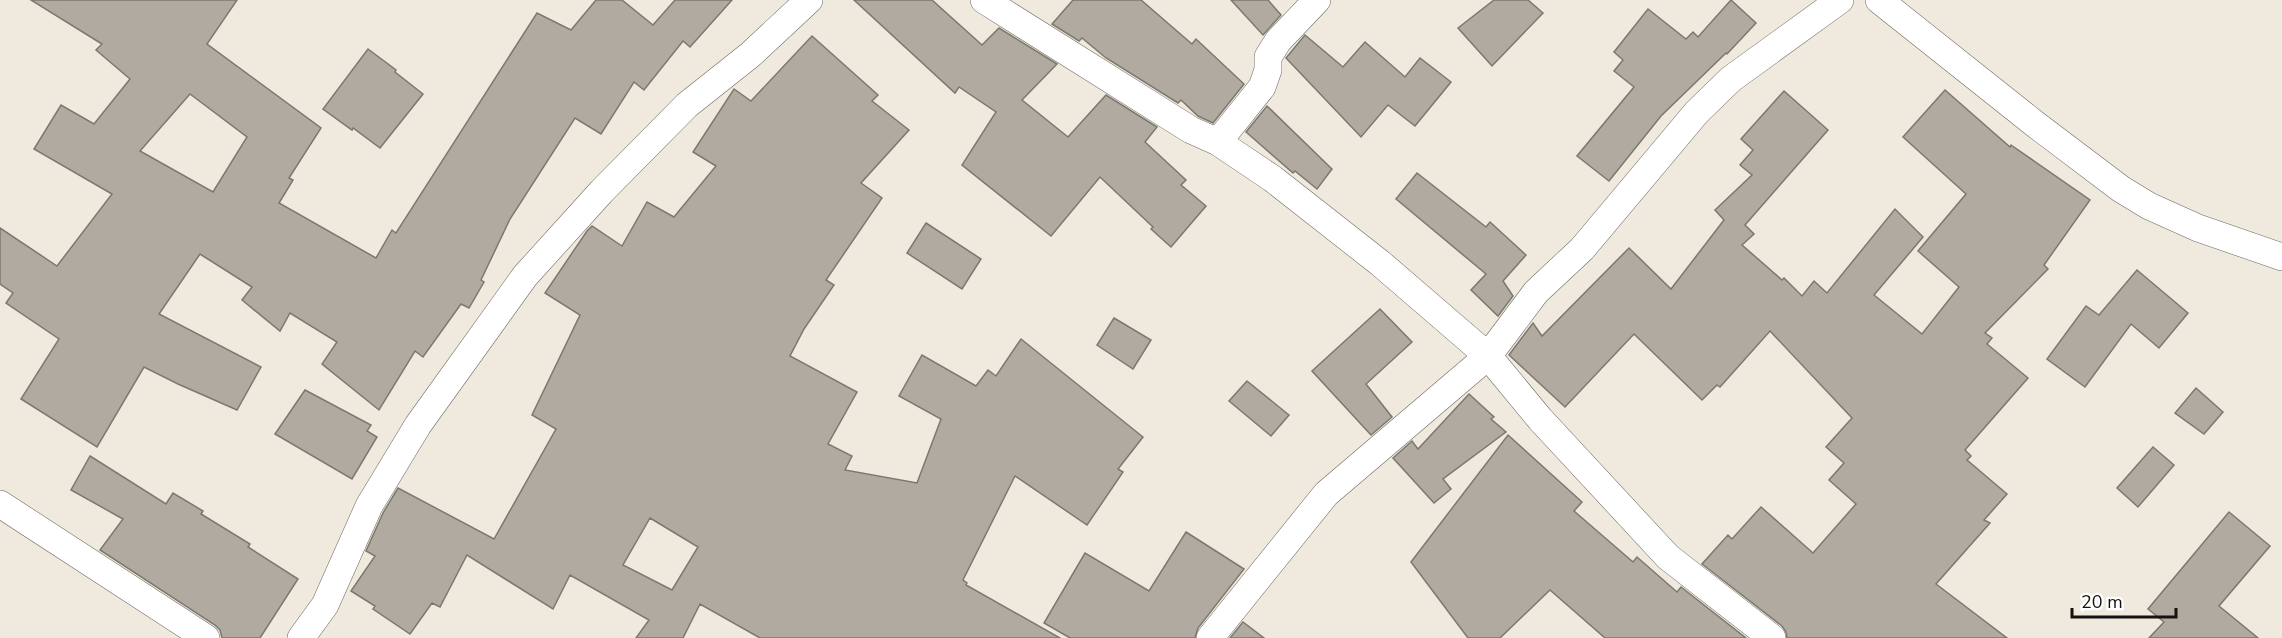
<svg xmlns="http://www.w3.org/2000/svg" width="2282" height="638" font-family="'Nunito Sans',sans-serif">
<rect width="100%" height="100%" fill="#efe9de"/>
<g fill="#b0aaa1" stroke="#7d786e" stroke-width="1.5" fill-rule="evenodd">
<path d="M31,0H237L207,44L321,128L289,178L293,180L279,203L376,258L392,230L396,233L537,13L571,30L596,0H622L653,25L675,0H732L690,47L683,41L644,90L634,82L601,134L575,118L510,219L481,280L484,282L469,308L461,304L423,357L415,351L379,410L322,364L337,342L290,313L280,331L242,300L252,287L200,254L159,314L261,367L237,410L178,384L144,367L97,447L21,399L59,339L6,303L13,293L0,284V228L57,266L112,194L34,149L61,105L94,124L130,79L96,50L102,44ZM190,94L247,137L213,192L140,151Z"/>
<path d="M854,0H932L982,45L999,28L1057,64L1022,100L1068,137L1106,95L1157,127L1145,142L1186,180L1181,185L1206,206L1171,247L1151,229L1153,227L1100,177L1051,236L962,165L996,112L959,87L955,93Z"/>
<path d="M1073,0H1141L1192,44L1196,39L1244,84L1213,123L1198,116L1181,100L1178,103L1106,58L1082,38L1079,41L1052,24Z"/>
<path d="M1231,0H1268L1281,15L1263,35Z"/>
<path d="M1494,0H1528L1543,13L1492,66L1458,28Z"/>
<path d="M1731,0L1756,23L1727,54L1726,53L1661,116L1609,181L1577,156L1634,87L1614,71L1623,60L1614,52L1648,9L1686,39L1693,32L1698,37Z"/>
<path d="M1305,35L1343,67L1365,42L1405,77L1420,58L1451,82L1415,126L1388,105L1361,137L1286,58Z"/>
<path d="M812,36L878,95L872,101L909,130L861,183L882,198L826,280L834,285L804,329L790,356L857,392L828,444L852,456L845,470L917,483L941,419L899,396L922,355L976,386L988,370L996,376L1021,339L1143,437L1118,469L1123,472L1087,525L1015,476L963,580L967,583L966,585L1060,638H760L700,604L683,638H636L649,620L570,575L553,609L467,555L440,607L432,603L410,634L373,609L375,606L351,591L375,556L366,551L383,513L398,488L494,539L556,429L532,415L580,315L545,293L587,231L592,226L622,246L647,202L674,217L716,166L693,152L734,89L751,101ZM650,518L698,547L672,590L623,565Z"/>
<path d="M368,49L396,70L395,72L423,94L380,148L353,128L352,130L323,109Z"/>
<path d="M1945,90L2010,147L2011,145L2090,200L2044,265L2048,269L1985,333L1992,338L1987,344L2028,378L1965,450L1971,456L1967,460L2007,494L1984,520L1990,523L1936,584L2007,638H1787L1786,632L1782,626L1702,564L1728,535L1732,539L1761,507L1813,553L1856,504L1829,480L1844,463L1826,447L1852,418L1770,331L1720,387L1717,385L1702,400L1634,334L1565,407L1509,355L1533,323L1542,336L1629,248L1671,289L1724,220L1715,210L1752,175L1740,165L1753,150L1741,139L1784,91L1828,130L1745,225L1754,234L1742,245L1782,280L1784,278L1802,296L1814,281L1827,293L1895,209L1923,237L1874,295L1922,334L1959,287L1918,251L1966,194L1903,137Z"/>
<path d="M1267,106L1332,169L1317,189L1295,171L1293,173L1246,132Z"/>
<path d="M1417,173L1486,227L1490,222L1526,255L1503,281L1513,296L1498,316L1471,290L1486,274L1396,199Z"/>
<path d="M926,223L981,259L962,289L907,253Z"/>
<path d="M2137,270L2188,313L2159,348L2131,324L2085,387L2047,359L2086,306L2099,315Z"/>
<path d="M1380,309L1412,342L1366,384L1392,417L1371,435L1312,371Z"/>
<path d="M1114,318L1151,340L1133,369L1097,345Z"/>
<path d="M1247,381L1289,415L1271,436L1229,401Z"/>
<path d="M2196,388L2223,412L2204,434L2175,413Z"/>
<path d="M305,390L371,425L367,431L377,437L352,479L275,434Z"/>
<path d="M1469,394L1494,417L1491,419L1506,432L1443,479L1451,489L1434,503L1393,458L1412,441L1418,449Z"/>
<path d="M1508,435L1582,502L1574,511L1633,562L1637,557L1677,592L1681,587L1746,638H1605L1550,590L1500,638H1468L1411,562Z"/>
<path d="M2153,447L2174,465L2138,507L2117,488Z"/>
<path d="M90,456L166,504L173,493L203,511L201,514L250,544L248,547L298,579L260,638H222L220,630L215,625L100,550L123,519L71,490Z"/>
<path d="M2229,512L2270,546L2219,606L2258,638H2149L2164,622L2148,609Z"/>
<path d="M1186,532L1244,569L1198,628L1195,638H1070L1044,623L1085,553L1149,591Z"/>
<path d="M1243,622L1264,638H1230Z"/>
</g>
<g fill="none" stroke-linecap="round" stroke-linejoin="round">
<g stroke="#6e685f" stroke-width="28">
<g id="street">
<path d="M984,0L1191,130L1218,142L1273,179L1380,263L1488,356L1540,419L1668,557L1772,638"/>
<path d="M1879,0L2035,124L2121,189L2149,206L2198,228L2282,257"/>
<path d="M1218,142L1262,87L1268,70V57L1278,41L1317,0"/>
<path d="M0,504L206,638"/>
<path d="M301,638L325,605L369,506L418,425L525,276L602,191L687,105L750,55L809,0"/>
<path d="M1210,638L1326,494L1488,356L1536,292L1582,249L1697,112L1731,79L1840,0"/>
</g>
</g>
<use href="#street" stroke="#fff" stroke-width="27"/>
</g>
<path d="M2072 608v9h104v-9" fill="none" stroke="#15130f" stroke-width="3"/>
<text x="2081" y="608" font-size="18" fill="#15130f" stroke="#ffffff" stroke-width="4.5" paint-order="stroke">20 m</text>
</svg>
